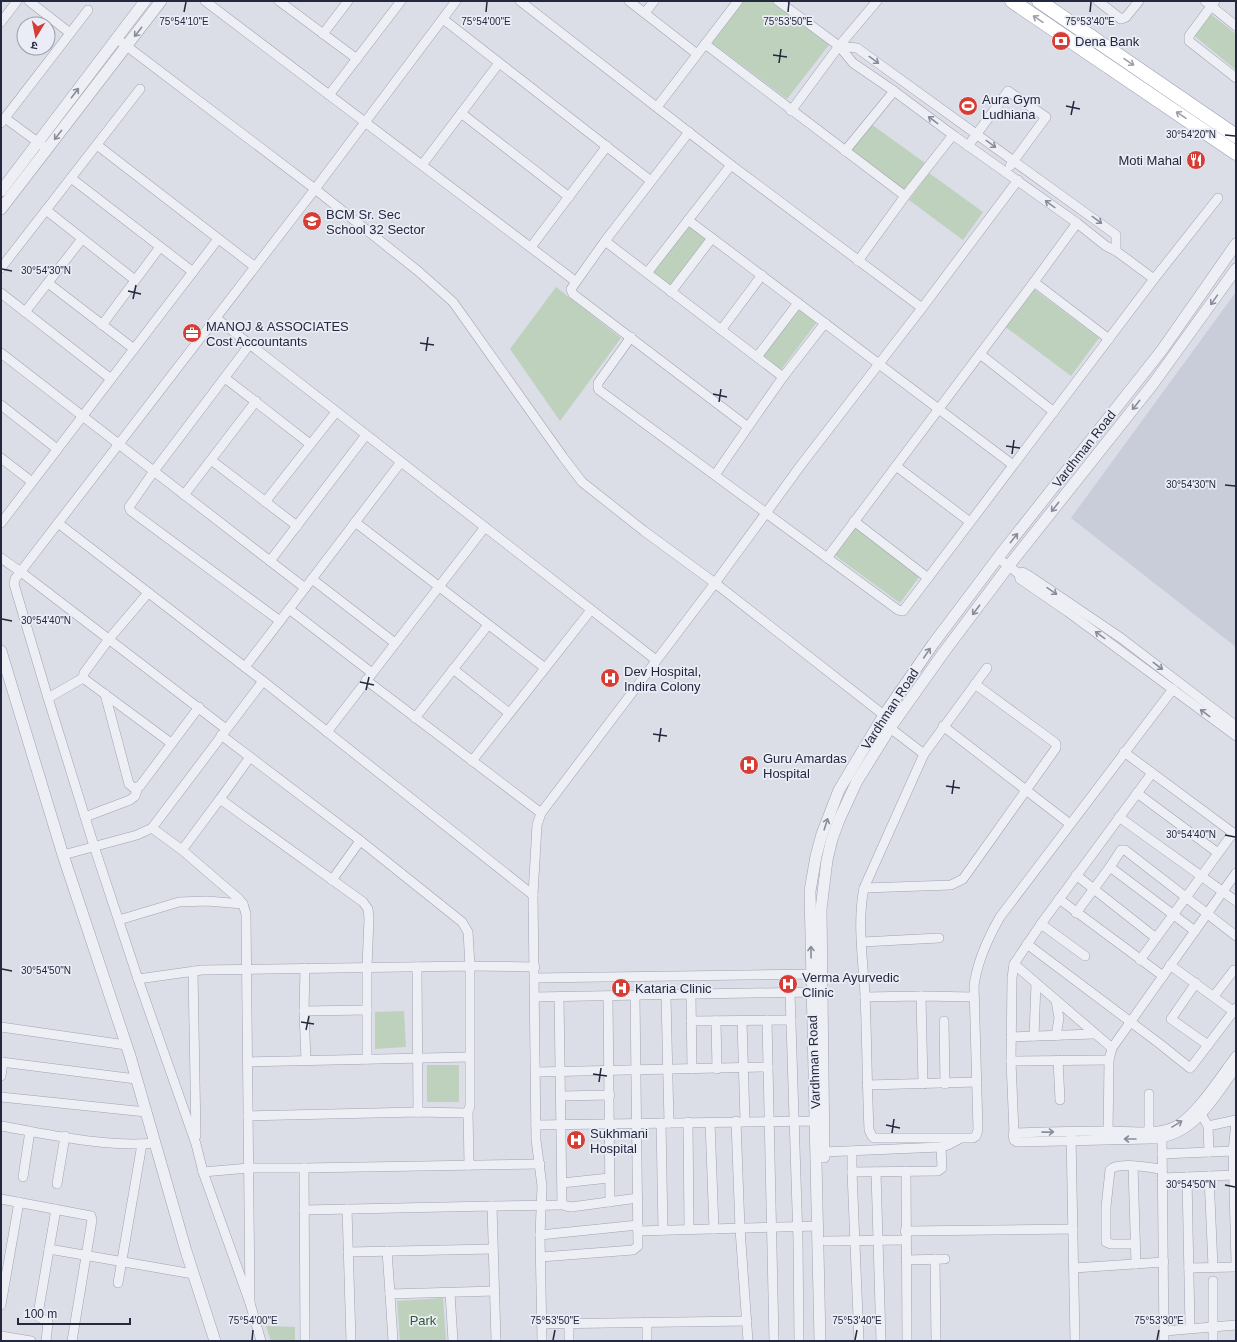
<svg xmlns="http://www.w3.org/2000/svg" width="1237" height="1342" font-family="Helvetica,'Noto Sans Devanagari',sans-serif">
<rect width="100%" height="100%" fill="#dbdde7"/>
<path fill="#c9ccd9" d="M1236,292V647L1071,518Z"/>
<g fill="#bdd1bc">
<path d="M743,1H771L829,45L787,99L711,42Z"/>
<path d="M1208,12L1236,34V70L1191,33Z"/>
<path d="M871,124L925,163L904,191L850,152Z"/>
<path d="M929,173L983,212L963,240L909,200Z"/>
<path d="M689,225L707,239L671,286L652,273Z"/>
<path d="M556,287L621,338L560,421L510,349Z"/>
<path d="M1031,287L1099,338L1071,376L1003,325Z"/>
<path d="M799,308L817,322L780,371L762,357Z"/>
<path d="M855,523L922,573L900,603L833,554Z"/>
<path d="M404,1011L406,1047L375,1049V1012Z"/>
<rect x="427" y="1065" width="32" height="37"/>
<path d="M443,1298L446,1341H400L397,1301Z"/>
<path d="M266,1326L295,1327V1341H271Z"/>
</g>
<g fill="none" stroke-linecap="round" stroke-linejoin="round">
<g stroke="#a0a3b1" stroke-width="10">
<g id="minor">
<path d="M29,1L70,33"/>
<path d="M205,1L575,281"/>
<path d="M279,1L357,59"/>
<path d="M520,1L731,165L922,308"/>
<path d="M629,1L697,54"/>
<path d="M778,1L839,46L853,63L894,91L953,135L1077,223L1106,246L1116,251L1154,279"/>
<path d="M1098,1L1121,19L1126,17L1139,1"/>
<path d="M1205,1L1236,26"/>
<path d="M1215,1L1189,36V41L1236,78"/>
<path d="M645,13L654,1"/>
<path d="M443,19L651,181"/>
<path d="M1,22L17,1"/>
<path d="M323,34L348,1"/>
<path d="M116,38L315,189L418,271L453,302L563,457L582,482L644,531L715,583L894,723"/>
<path d="M705,44L905,196"/>
<path d="M839,46L857,48L1116,235V251"/>
<path d="M329,95L401,1"/>
<path d="M657,107L738,1"/>
<path d="M791,111L839,46L877,1"/>
<path d="M461,113L569,197"/>
<path d="M5,118L47,149"/>
<path d="M1,123L88,10"/>
<path d="M689,132L605,241L571,289L573,294L748,427L715,475"/>
<path d="M97,145L255,267"/>
<path d="M968,146L1008,91L1046,117L1010,166"/>
<path d="M845,151L894,91"/>
<path d="M422,165L499,63"/>
<path d="M71,178L193,272"/>
<path d="M46,210L135,280"/>
<path d="M688,220L1013,465"/>
<path d="M605,241L783,377"/>
<path d="M531,247L607,146"/>
<path d="M858,261L905,196L953,135"/>
<path d="M1,268L140,89"/>
<path d="M647,273L731,165"/>
<path d="M1034,282L1109,339"/>
<path d="M48,283L134,349"/>
<path d="M671,292L712,238"/>
<path d="M1,293L111,379"/>
<path d="M25,312L82,239"/>
<path d="M216,318L656,660"/>
<path d="M102,325L160,247"/>
<path d="M721,330L762,275"/>
<path d="M631,337L598,383V388L599,390L898,610L903,611L1154,279L1218,198"/>
<path d="M250,344L154,471L129,507L131,511L280,621"/>
<path d="M1,353L305,588"/>
<path d="M980,354L1054,412"/>
<path d="M757,357L798,303"/>
<path d="M225,378L310,444"/>
<path d="M1,405L57,449"/>
<path d="M748,427L783,377L825,323"/>
<path d="M1,458L32,482"/>
<path d="M211,460L297,526"/>
<path d="M896,466L970,522"/>
<path d="M184,495L256,401"/>
<path d="M265,502L336,412"/>
<path d="M854,521L928,578"/>
<path d="M355,522L545,668"/>
<path d="M1,523L218,239"/>
<path d="M58,523L263,681L533,895"/>
<path d="M1,558L21,572L226,729"/>
<path d="M827,558L1034,282L1077,223"/>
<path d="M998,558L1019,574L1020,579L1068,612L1236,736"/>
<path d="M270,561L366,435"/>
<path d="M1019,574L1022,572L1028,575L1121,638L1236,726"/>
<path d="M312,579L395,643"/>
<path d="M148,593L109,639L84,673L83,678L171,743"/>
<path d="M289,609L372,673"/>
<path d="M245,667L401,462"/>
<path d="M987,668L924,754L864,888C857,921 863,961 865,995C867,1040 867,1085 869,1130L872,1136L874,1138H973L976,1136L978,1130L974,986C977,962 988,938 1000,917L1173,689"/>
<path d="M453,669L509,713"/>
<path d="M366,680L541,813"/>
<path d="M105,694L129,784L134,788L140,786L199,707"/>
<path d="M48,698L83,678"/>
<path d="M415,718L488,625"/>
<path d="M943,726L1070,824"/>
<path d="M890,728L924,754"/>
<path d="M327,732L485,527"/>
<path d="M221,735L357,838L462,922L468,932L470,966L535,967"/>
<path d="M1124,752L1236,835"/>
<path d="M472,761L591,610"/>
<path d="M1137,793L1218,853"/>
<path d="M220,799L250,757"/>
<path d="M85,817L130,800L135,796L138,787"/>
<path d="M1119,817L1236,901"/>
<path d="M152,828L182,850L239,899L243,904L246,914L250,1303L261,1341"/>
<path d="M182,850L220,799L363,902L368,909L369,919L367,967V1059"/>
<path d="M63,855L137,835L152,828L263,681"/>
<path d="M1076,875L1156,938"/>
<path d="M332,880L360,841"/>
<path d="M864,888L951,885L963,879L1056,748V744L1054,742L975,684"/>
<path d="M1059,899L1163,976"/>
<path d="M1076,913L1110,867"/>
<path d="M119,920L179,902L207,901L243,904"/>
<path d="M1041,924L1085,956"/>
<path d="M1195,931L1110,867L1121,850H1125L1236,936"/>
<path d="M862,942L939,938"/>
<path d="M1027,944L1160,1044L1190,1068L1192,1066L1236,1008"/>
<path d="M1140,960L1233,833"/>
<path d="M1170,965L1233,1011"/>
<path d="M417,967L418,1112"/>
<path d="M193,971L196,1136"/>
<path d="M535,978L817,974"/>
<path d="M138,979L202,970L470,966V1106L468,1111L466,1113L418,1112L248,1116"/>
<path d="M1196,983L1171,1019L1208,1045"/>
<path d="M790,993L798,1240L799,1341"/>
<path d="M691,995L692,1069"/>
<path d="M666,996L669,1123"/>
<path d="M921,996L923,1084"/>
<path d="M1214,996L1234,970"/>
<path d="M535,997L812,992"/>
<path d="M559,997L562,1204L566,1206L571,1207L638,1198"/>
<path d="M608,997L610,1202"/>
<path d="M865,997L921,996L974,997"/>
<path d="M304,1011L305,968"/>
<path d="M767,1020L774,1341"/>
<path d="M691,1021L791,1020"/>
<path d="M716,1021L717,1069"/>
<path d="M742,1021L745,1121"/>
<path d="M944,1021L945,1084"/>
<path d="M1,1027L126,1045"/>
<path d="M1034,1036L1036,983"/>
<path d="M1056,1036L1059,1018L1056,1001"/>
<path d="M1011,1037L1094,1034"/>
<path d="M1112,1048L1014,964L1041,924L1152,773"/>
<path d="M1236,1056C1220,1077 1200,1109 1179,1124C1161,1136 1129,1131 1107,1131C1077,1131 1046,1132 1016,1133L1013,1134L1014,1140L1017,1142L1150,1139C1194,1138 1212,1100 1236,1068"/>
<path d="M306,1060L304,1011L367,1010"/>
<path d="M1058,1060L1060,1100"/>
<path d="M1011,1061L1109,1060"/>
<path d="M1,1062L136,1079"/>
<path d="M248,1062L469,1057"/>
<path d="M536,1072L768,1067"/>
<path d="M1,1076L3,1062"/>
<path d="M867,1085L977,1082"/>
<path d="M1149,1094V1131"/>
<path d="M561,1096L610,1095"/>
<path d="M1,1097L146,1112"/>
<path d="M468,1111L469,1165"/>
<path d="M1201,1114L1208,1126L1209,1152"/>
<path d="M736,1121L740,1229L748,1341"/>
<path d="M688,1122L689,1229"/>
<path d="M710,1122L714,1229"/>
<path d="M1236,1122L1233,1151L1236,1263"/>
<path d="M661,1123L663,1230"/>
<path d="M536,1125L821,1121"/>
<path d="M1,1126C48,1134 107,1148 155,1143"/>
<path d="M1208,1126L1236,1120"/>
<path d="M1014,1133L1011,1061L1012,978L1014,964"/>
<path d="M1071,1135L1075,1341"/>
<path d="M1108,1136L1109,1060L1112,1048L1236,873"/>
<path d="M1162,1139L1164,1341"/>
<path d="M852,1151V1172"/>
<path d="M823,1152L941,1147L948,1145L959,1139"/>
<path d="M1162,1154L1233,1151"/>
<path d="M1133,1166L1136,1264"/>
<path d="M906,1171L907,1341"/>
<path d="M203,1172L249,1168H304"/>
<path d="M876,1172L881,1341"/>
<path d="M1209,1176L1213,1267"/>
<path d="M23,1177L30,1131"/>
<path d="M1187,1177L1190,1328"/>
<path d="M1162,1178L1234,1175"/>
<path d="M562,1183L609,1178"/>
<path d="M57,1184L65,1136"/>
<path d="M1,1199L91,1216L92,1220L72,1341"/>
<path d="M492,1206L564,1205"/>
<path d="M347,1209L351,1341"/>
<path d="M304,1210L492,1206L496,1341"/>
<path d="M638,1231L818,1226"/>
<path d="M905,1231L1073,1229"/>
<path d="M540,1235L638,1225"/>
<path d="M826,1241L905,1240"/>
<path d="M1135,1244H1111L1106,1242V1207L1110,1170C1117,1161 1151,1168 1162,1169"/>
<path d="M49,1249L193,1274"/>
<path d="M387,1251L390,1294"/>
<path d="M348,1252L493,1249"/>
<path d="M541,1257L633,1250L638,1246L635,996"/>
<path d="M935,1259L936,1341"/>
<path d="M906,1260L945,1259"/>
<path d="M1074,1268L1164,1262"/>
<path d="M1189,1268L1236,1267"/>
<path d="M1213,1281V1341"/>
<path d="M118,1283L142,1144"/>
<path d="M450,1293L453,1341"/>
<path d="M250,1303L203,1172L196,1144L138,979L94,846L48,698L14,584L15,579L315,189L456,1"/>
<path d="M1,1305L19,1202"/>
<path d="M647,1322V1341"/>
<path d="M542,1324L747,1321"/>
<path d="M1165,1331L1236,1325"/>
<path d="M1,1336L31,1341"/>
<path d="M46,1341L48,1322L39,1317L38,1314L56,1209"/>
<path d="M305,1341L304,1168L540,1164"/>
<path d="M393,1341L390,1294L495,1291"/>
<path d="M542,1341L540,1235L542,1186L536,1140L533,895L537,825L541,813L715,583L801,465L922,308L1018,180"/>
<path d="M569,1341V1324"/>
<path d="M859,1341L852,1172L938,1171L942,1168L941,1147"/>
</g>
</g>
<g stroke="#a0a3b1" stroke-width="12">
<g id="tertiary">
<path d="M1,191L145,1"/>
<path d="M1,209L161,1"/>
<path d="M1,651L63,855L130,1056L186,1251L215,1341"/>
<path d="M824,1157L821,909L827,860L832,839L839,820L857,781L890,728L944,652L1011,563L1153,384L1236,269"/>
<path d="M820,1341L810,891L816,856L822,834L839,790L884,715L933,644L1000,555L1162,350L1236,244"/>
</g>
</g>
<g stroke="#9a9fb3" stroke-width="15">
<g id="primary">
<path d="M1012,1L1236,153"/>
<path d="M1039,1L1236,136"/>
</g>
</g>
<use href="#minor" stroke="#eeeff5" stroke-width="9"/>
<use href="#tertiary" stroke="#eeeff5" stroke-width="11"/>
<use href="#primary" stroke="#fff" stroke-width="14"/>
</g>
<defs><path id="oneway-shaft" d="M-6 0H5M1.5-3L5.5 0L1.5 3" fill="none" stroke-width="1.6" stroke-linecap="round" stroke-linejoin="round"/></defs>
<g stroke="#9c9ea8">
<use href="#oneway-shaft" transform="translate(1038 19) rotate(-146)"/>
<use href="#oneway-shaft" transform="translate(1129 62) rotate(34)"/>
<use href="#oneway-shaft" transform="translate(1181 115) rotate(-146)"/>
</g>
<g stroke="#898c9a">
<use href="#oneway-shaft" transform="translate(138 32) rotate(128)"/>
<use href="#oneway-shaft" transform="translate(874 60) rotate(36)"/>
<use href="#oneway-shaft" transform="translate(75 93) rotate(-53)"/>
<use href="#oneway-shaft" transform="translate(933 120) rotate(-143)"/>
<use href="#oneway-shaft" transform="translate(58 135) rotate(128)"/>
<use href="#oneway-shaft" transform="translate(991 144) rotate(36)"/>
<use href="#oneway-shaft" transform="translate(1050 204) rotate(-144)"/>
<use href="#oneway-shaft" transform="translate(1097 220) rotate(36)"/>
<use href="#oneway-shaft" transform="translate(1214 300) rotate(125)"/>
<use href="#oneway-shaft" transform="translate(1136 405) rotate(129)"/>
<use href="#oneway-shaft" transform="translate(1055 507) rotate(128)"/>
<use href="#oneway-shaft" transform="translate(1014 538) rotate(-52)"/>
<use href="#oneway-shaft" transform="translate(1052 591) rotate(35)"/>
<use href="#oneway-shaft" transform="translate(976 610) rotate(127)"/>
<use href="#oneway-shaft" transform="translate(1100 635) rotate(-144)"/>
<use href="#oneway-shaft" transform="translate(927 653) rotate(-56)"/>
<use href="#oneway-shaft" transform="translate(1158 666) rotate(37)"/>
<use href="#oneway-shaft" transform="translate(1205 713) rotate(-143)"/>
<use href="#oneway-shaft" transform="translate(826 824) rotate(-72)"/>
<use href="#oneway-shaft" transform="translate(811 952) rotate(-91)"/>
<use href="#oneway-shaft" transform="translate(1177 1124) rotate(-32)"/>
<use href="#oneway-shaft" transform="translate(1048 1132) rotate(-1)"/>
<use href="#oneway-shaft" transform="translate(1130 1139) rotate(180)"/>
</g>
<path fill="none" stroke="#24283e" stroke-width="1.5" d="M184,12L186,2M486,12L487,2M788,12L789,2M1090,12L1091,2M773,55L787,57M779,63L781,49M1066,106L1080,109M1071,115L1074,101M1225,135L1235,136M2,269L12,271M128,291L141,294M133,299L136,285M420,343L434,345M426,351L428,337M713,394L727,397M719,402L721,389M1006,446L1020,448M1012,454L1014,440M1225,485L1235,486M2,619L12,621M360,682L374,685M366,690L369,677M653,734L667,736M659,742L661,728M946,786L960,788M952,794L954,780M1225,835L1235,837M2,969L12,971M301,1022L314,1024M306,1030L309,1016M593,1074L607,1076M599,1082L601,1068M886,1125L900,1128M892,1133L894,1119M1225,1185L1235,1187M252,1340L253,1330M553,1340L555,1330M855,1340L857,1330M1157,1340L1159,1330"/>
<defs>
<g id="bank-disc" transform="scale(1)"><circle r="9.5" fill="#d73d35" stroke="#eaedf5"/><path d="M-6-4H6V4H-6ZM0-2.3a2.3 2.3 0 1 0 0 4.6a2.3 2.3 0 1 0 0-4.6Z" fill="#fff"/></g>
<g id="stadium-disc" transform="scale(1)"><circle r="9.5" fill="#d73d35" stroke="#eaedf5"/><path d="M0-5a6.5 5 0 1 0 0 10a6.5 5 0 1 0 0-10ZM-3.5-1.8h7v3.6h-7Z" fill="#fff"/></g>
<g id="restaurant-disc" transform="scale(1)"><circle r="9.5" fill="#d73d35" stroke="#eaedf5"/><path d="M-5-6h1v4h1v-4h1v4h1v-4h1v5L-1.5 .5V6h-2V.5L-5-1ZM5-6V6H3V1.5H1.5Q1.5-4 5-6Z" fill="#fff"/></g>
<g id="school-disc" transform="scale(1)"><circle r="9.5" fill="#d73d35" stroke="#eaedf5"/><path d="M0-5L7-2L0 1L-7-2ZM-4 1L0 2.5L4 1V4Q0 6-4 4Z" fill="#fff"/></g>
<g id="office-disc" transform="scale(1)"><circle r="9.5" fill="#d73d35" stroke="#eaedf5"/><path d="M-6-3h4V-5.5h4V-3h4V5H-6ZM-1-4.5V-3h2v-1.5ZM-6 0V1H6V0Z" fill="#fff"/></g>
<g id="hospital-disc" transform="scale(1)"><circle r="9.5" fill="#d73d35" stroke="#eaedf5"/><path d="M-5-5h3v3.5h4V-5h3V5h-3V1.5h-4V5h-3Z" fill="#fff"/></g>
</defs>
<g fill-rule="evenodd">
<use href="#bank-disc" x="1061" y="41"/>
<use href="#stadium-disc" x="968" y="106"/>
<use href="#restaurant-disc" x="1196" y="160"/>
<use href="#school-disc" x="312" y="221"/>
<use href="#office-disc" x="192" y="333"/>
<use href="#hospital-disc" x="610" y="678"/>
<use href="#hospital-disc" x="749" y="765"/>
<use href="#hospital-disc" x="788" y="984"/>
<use href="#hospital-disc" x="621" y="988"/>
<use href="#hospital-disc" x="576" y="1140"/>
</g>
<g text-anchor="middle" dominant-baseline="central" stroke-width="3.5" stroke-linejoin="round" paint-order="stroke">
<g font-size="13" fill="#24283e" stroke="#eaedf5" text-anchor="start">
<text x="1075" y="41">Dena Bank</text>
<text x="982" y="99">Aura Gym<tspan x="982" dy="15">Ludhiana</tspan></text>
<text x="1182" y="160" text-anchor="end">Moti Mahal</text>
<text x="326" y="214">BCM Sr. Sec<tspan x="326" dy="15">School 32 Sector</tspan></text>
<text x="206" y="326">MANOJ &amp; ASSOCIATES<tspan x="206" dy="15">Cost Accountants</tspan></text>
<text x="624" y="671">Dev Hospital,<tspan x="624" dy="15">Indira Colony</tspan></text>
<text x="763" y="758">Guru Amardas<tspan x="763" dy="15">Hospital</tspan></text>
<text x="802" y="977">Verma Ayurvedic<tspan x="802" dy="15">Clinic</tspan></text>
<text x="635" y="988">Kataria Clinic</text>
<text x="590" y="1133">Sukhmani<tspan x="590" dy="15">Hospital</tspan></text>
</g>
<g font-size="13" fill="#24283e" stroke="#eaedf5">
<text transform="translate(1084 449) rotate(-52)">Vardhman Road</text>
<text transform="translate(890 709) rotate(-57)">Vardhman Road</text>
<text transform="translate(814 1062) rotate(-92)">Vardhman Road</text>
</g>
<g font-size="13" fill="#315a31" stroke="#eaedf5">
<text x="423" y="1320">Park</text>
</g>
</g>
<g font-size="10" text-anchor="middle" fill="#24283e" stroke="#eaedf5" stroke-width="3.5" stroke-linejoin="round" paint-order="stroke">
<text x="486" y="25">75°54'00"E</text>
<text x="788" y="25">75°53'50"E</text>
<text x="1090" y="25">75°53'40"E</text>
<text x="184" y="25">75°54'10"E</text>
<text x="1191" y="138">30°54'20"N</text>
<text x="46" y="274">30°54'30"N</text>
<text x="1191" y="488">30°54'30"N</text>
<text x="46" y="624">30°54'40"N</text>
<text x="1191" y="838">30°54'40"N</text>
<text x="46" y="974">30°54'50"N</text>
<text x="1191" y="1188">30°54'50"N</text>
<text x="253" y="1324">75°54'00"E</text>
<text x="555" y="1324">75°53'50"E</text>
<text x="857" y="1324">75°53'40"E</text>
<text x="1159" y="1324">75°53'30"E</text>
</g>
<rect width="1237" height="1342" fill="none" stroke="#24283e" stroke-width="4"/>
<g transform="translate(36 36) rotate(190)"><circle r="19" fill="#eaedf5" stroke="#9b9eac"/>
<path d="M0-3L7 15L0 10L-7 15Z" fill="#d73d35"/>
<text y="-6" font-size="11" font-weight="bold" text-anchor="middle" fill="#24283e">उ</text>
</g>
<path d="M18 1318v6h112v-6" fill="none" stroke="#24283e" stroke-width="2"/>
<text x="24" y="1318" font-size="12" fill="#24283e" stroke="#eaedf5" stroke-width="3" paint-order="stroke">100 m</text>
</svg>
